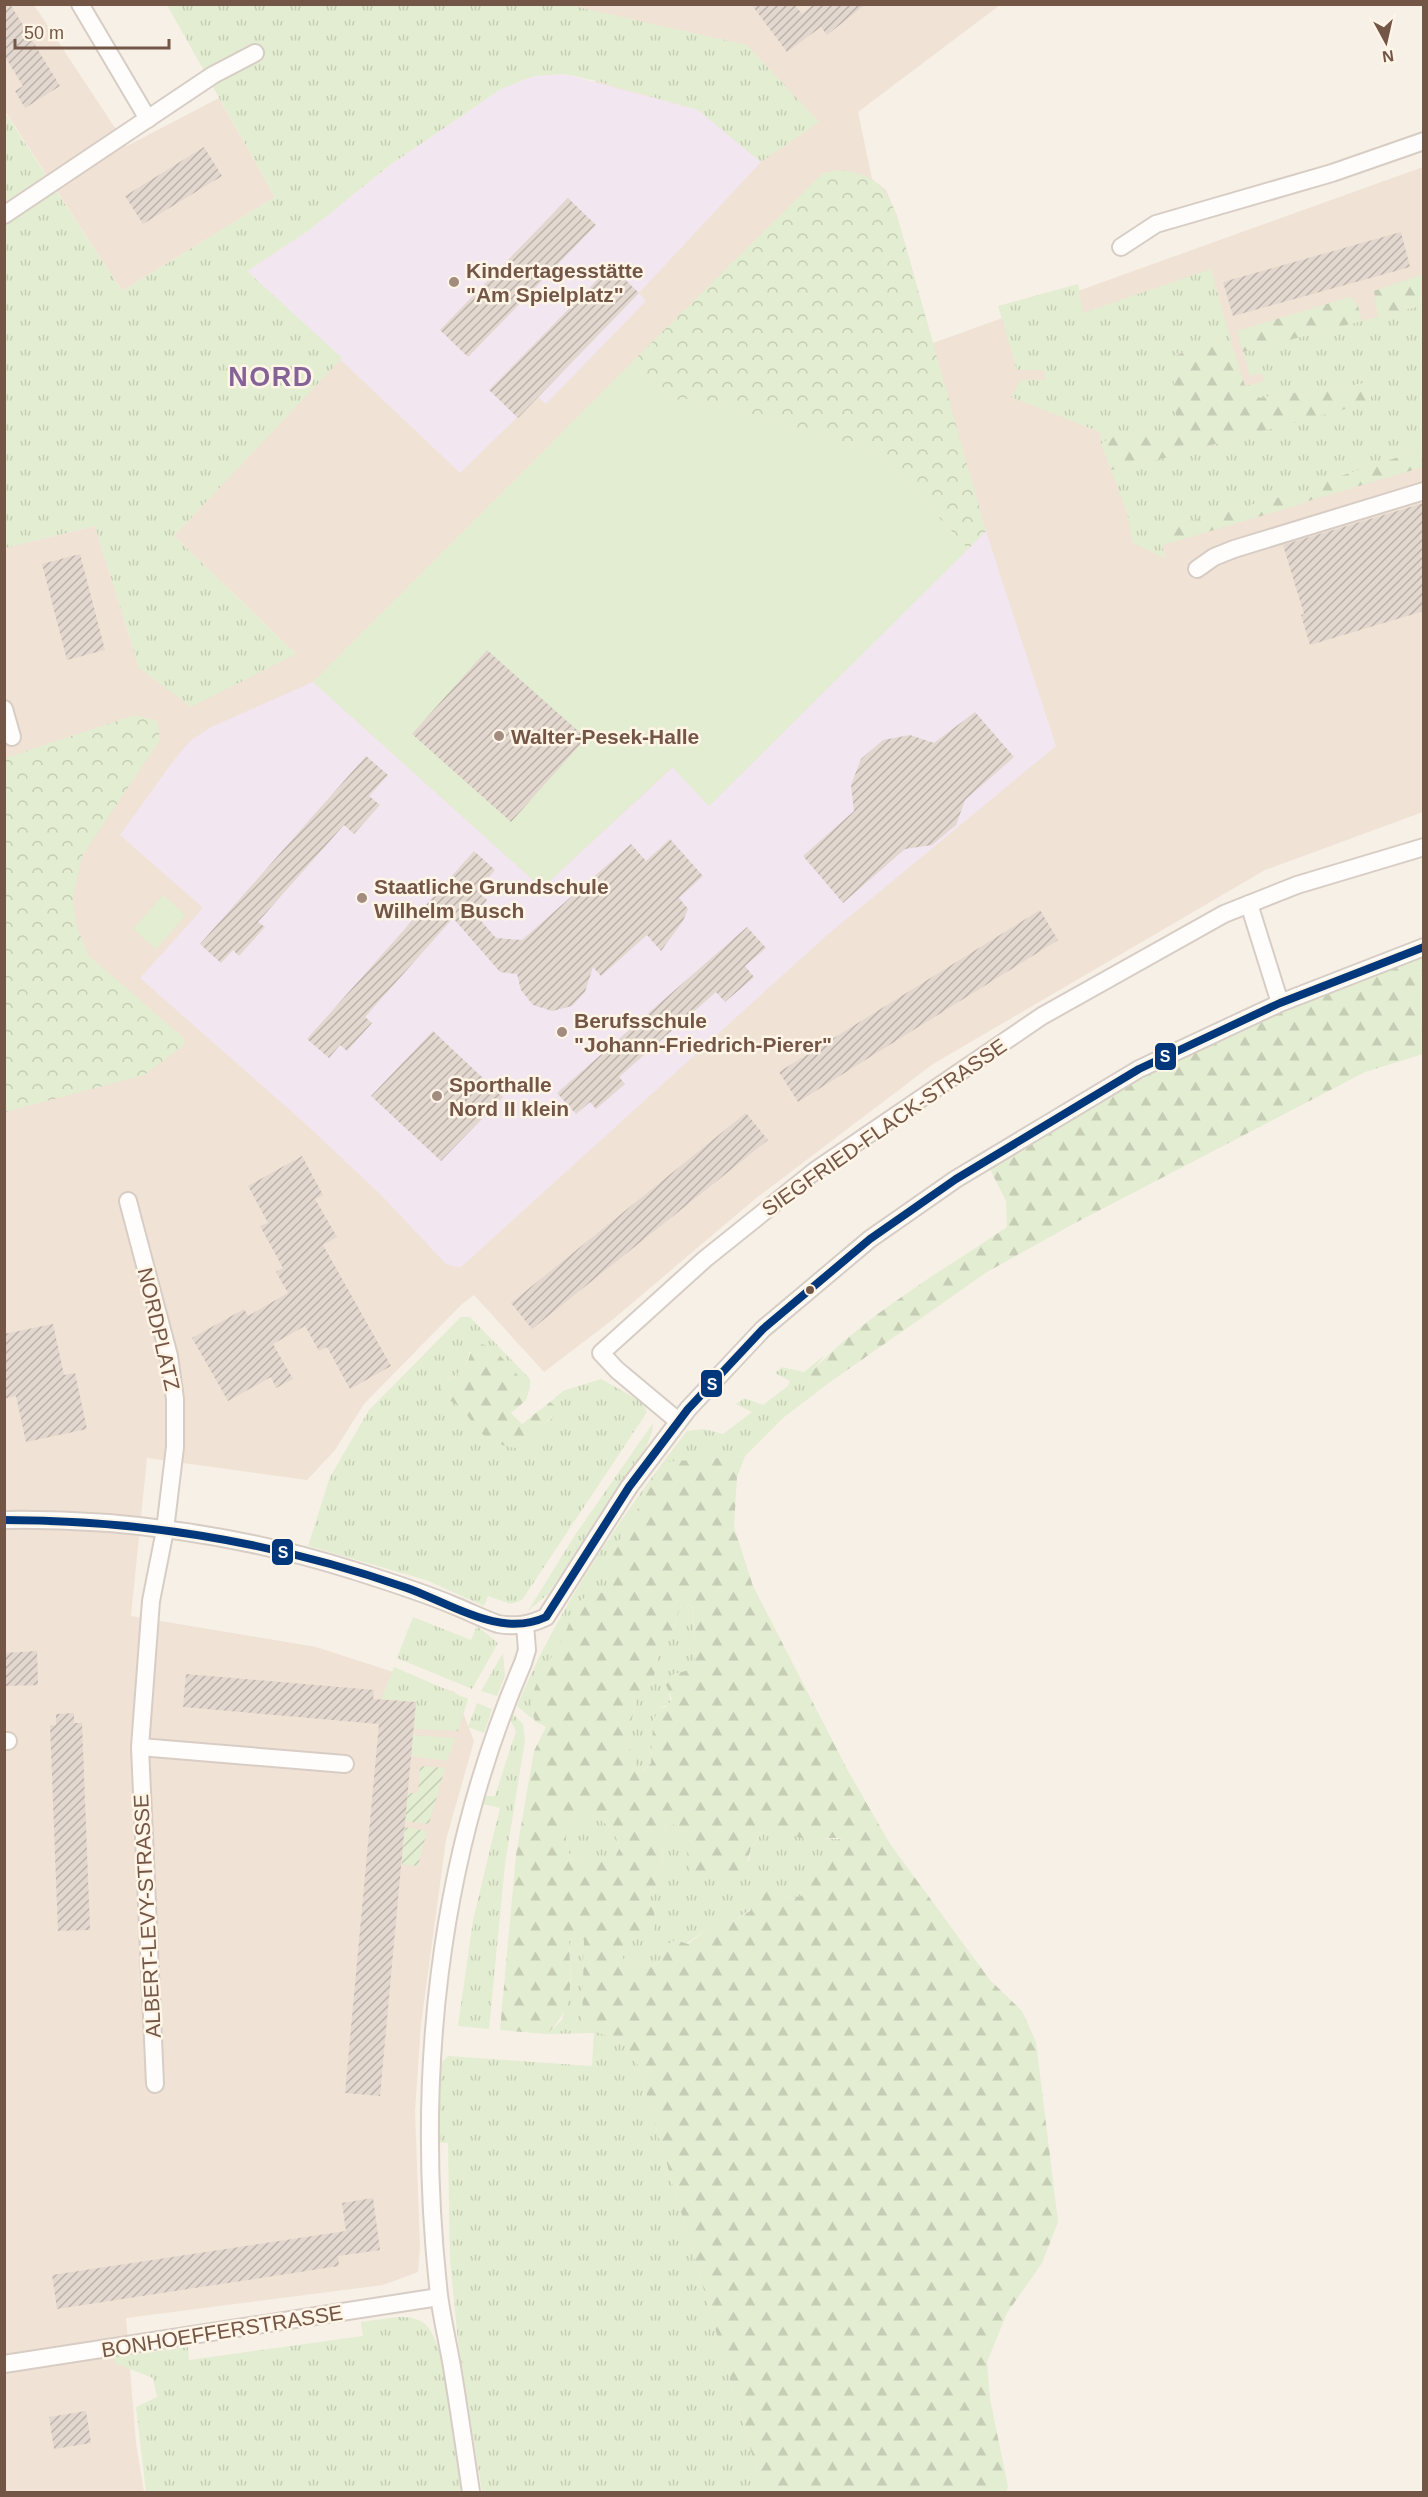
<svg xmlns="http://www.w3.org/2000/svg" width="1428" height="2497" font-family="Arial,sans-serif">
<defs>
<pattern id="grass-tufts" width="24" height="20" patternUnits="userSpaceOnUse" patternTransform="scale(1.5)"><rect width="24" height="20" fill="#e3edd1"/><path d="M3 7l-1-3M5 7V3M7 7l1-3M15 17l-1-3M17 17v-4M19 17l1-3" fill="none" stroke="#c6cdb5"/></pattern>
<pattern id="forest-firs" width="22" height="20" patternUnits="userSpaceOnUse" patternTransform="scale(1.5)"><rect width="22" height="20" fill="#e3edd1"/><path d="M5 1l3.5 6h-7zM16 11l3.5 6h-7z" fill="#c6cdb5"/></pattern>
<pattern id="park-crowns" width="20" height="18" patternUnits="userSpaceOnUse" patternTransform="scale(1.5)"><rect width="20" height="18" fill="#e3edd1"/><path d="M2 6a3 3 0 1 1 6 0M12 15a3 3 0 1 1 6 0" fill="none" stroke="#c6cdb5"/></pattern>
<pattern id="garden-furrows" width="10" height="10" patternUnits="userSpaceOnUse" patternTransform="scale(1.5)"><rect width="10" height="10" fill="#e3edd1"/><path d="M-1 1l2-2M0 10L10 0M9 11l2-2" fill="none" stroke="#c6cdb5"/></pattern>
<pattern id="building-hatch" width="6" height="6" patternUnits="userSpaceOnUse" patternTransform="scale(1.5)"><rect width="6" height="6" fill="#e3d8cf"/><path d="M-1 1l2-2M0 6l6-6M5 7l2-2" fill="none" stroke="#bdb2aa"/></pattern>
</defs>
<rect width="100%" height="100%" fill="#f7f0e7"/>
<g fill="#f0e2d4">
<path d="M5,5H34L127,146L219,98L275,197L122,291L5,111Z"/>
<path d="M577,5H1000L858,112L872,179L886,190L897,216L933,343L1423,167V812L1265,870L933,1064L755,1199L611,1321L544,1372L474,1295L461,1305L364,1404L335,1450L307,1480L147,1458L131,1616L316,1647L455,1692L474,1741L446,1840L421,2024L415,2111L420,2248L418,2272L383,2285L126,2318L136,2443L144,2492H5L4,548L95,526L139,668L295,653L174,536L341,358L247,271L308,231L596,81L698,110L818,122L576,7Z"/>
</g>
<g fill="#f2e6f0">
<path d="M565,74L698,110L761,162L639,293L646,301L546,404L538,397L460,473L247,271L308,231L390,165L501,89L534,76Z"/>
<path d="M986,531L1056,746L826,936L460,1268L446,1264L380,1194L310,1128L140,978L203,908L120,835L174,760L190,741L211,727L313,682L542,888L673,767L709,806Z"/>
</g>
<g fill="url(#grass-tufts)">
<path d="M167,5H577V7L747,45L819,122L761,162L698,110L596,81L565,74L534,76L501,89L390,165L308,231L247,271L342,358L174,536L296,654L191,707L139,668L95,526L5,548L4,111L122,291L275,197Z"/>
<path d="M1211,269L1233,348L1213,340L1197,349L1176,354L1177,431L1171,434C1150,429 1120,430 1101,444L1100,432L1011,397L1021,380H1046L1043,370H1017L998,306L1078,284L1083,313Z"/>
<path d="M1423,273V449L1310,486L1306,494L1308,501L1295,506L1288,495L1169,527L1170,543L1162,546L1166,559L1133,543L1127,513L1111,470L1169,457L1186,443L1197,449L1288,424L1364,383L1320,392L1288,393L1260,398L1256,395L1255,384L1264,381L1262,373L1250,376L1243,352L1420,306L1419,276Z"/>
<path d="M461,1317H470L530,1379V1387L470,1351C468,1365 460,1374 447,1381V1399L463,1407L486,1437L545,1424L552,1418L555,1406L550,1402L563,1391L601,1379L642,1402L647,1412L522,1600L511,1604L488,1596L484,1606L426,1580L308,1546L330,1477L369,1410Z"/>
<path d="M825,1355L808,1377L810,1385L830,1382L783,1418L745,1456L663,1463L642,1498L631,1526L610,1552C614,1565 620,1589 602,1595C593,1597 587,1596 579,1602L532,1713L535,1721L517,1706C558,1607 622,1515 687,1431L704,1429L723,1434L752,1412L736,1404L744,1398L763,1405L788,1386L790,1381L775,1373L782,1367L804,1372Z"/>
<path d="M653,1423L652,1432L646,1448L548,1594L528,1611L575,1535Z"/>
<path d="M689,1604L694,1609C691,1632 699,1644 693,1670L674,1674L669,1694L671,1704L659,1708L653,1723L651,1763L643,1771L638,1769L631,1757L629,1732L636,1700L653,1682L658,1656L672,1635L678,1611Z"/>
<path d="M413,1617L471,1640L477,1626L498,1643L472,1689L397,1658Z"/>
<path d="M503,1653L505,1676L497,1696L481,1691Z"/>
<path d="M394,1667L468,1699L458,1731L414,1729L416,1702L381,1699Z"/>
<path d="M477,1703L492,1709L484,1733L468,1727Z"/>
<path d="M513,1714L523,1724L525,1740L505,1864L489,2029L458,2026L473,1920L500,1808L483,1804L485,1796H495L516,1731L511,1721Z"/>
<path d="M413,1735L455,1738L447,1761L412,1756Z"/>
<path d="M579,1814H592L612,1828L620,1847L615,1858L592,1863L575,1862C561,1846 564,1829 579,1814Z"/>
<path d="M672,1824L680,1826L684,1833L749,1861L751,1849L765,1828L778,1827L804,1839H848L843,1853L811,1862L806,1887L801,1896L786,1898L777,1891L731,1923L706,1930L659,1962L649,1967L625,1963L619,1950L656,1920L650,1897L662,1878L663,1830Z"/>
<path d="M576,1937L584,1940L582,2022C608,2046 616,2022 638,2065L763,2492H482L458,2341L450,2260L448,2143H437L438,2066L448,2056L592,2066L594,2033L547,2034L562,2020L571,1980L569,1940Z"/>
<path d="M398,2317C409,2317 421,2318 428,2327C452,2362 457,2449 463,2492H146L136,2407L157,2397L153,2378L114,2363L113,2357L188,2347L189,2360L363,2336L361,2322Z"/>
</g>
<g fill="url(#forest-firs)" fill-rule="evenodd">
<path d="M1419,276L1420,306L1378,317L1374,291Z"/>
<path d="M1350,297L1357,303L1362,321L1243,352L1237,331Z"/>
<path d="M1213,340L1233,348L1245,386L1255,384L1256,395L1260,398L1288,393L1320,392L1364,383L1371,387V402L1196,449L1186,443L1169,457L1111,470L1101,444C1120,430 1150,429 1171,434L1177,431L1172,359C1175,354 1205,344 1213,340Z"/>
<path d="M1423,449V467L1308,501L1306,494L1310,486Z"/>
<path d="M1288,495L1295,506L1170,543L1169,527Z"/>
<path d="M1423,947V1054L1365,1072L1075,1223L987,1272L830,1382L810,1385L808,1376C860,1318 942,1271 1007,1227L1006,1201L986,1161L1139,1069Z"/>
<path d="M474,1343C497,1342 513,1375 530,1387L526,1400L511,1413L522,1424L550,1402L555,1406V1413L545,1424L532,1447C519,1451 497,1445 486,1437C467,1423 468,1403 440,1398L441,1386L457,1375L468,1361Z"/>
<path d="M745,1456L737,1477L734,1527L753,1586L847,1769L890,1844L990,1980L1022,2011L1036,2042L1058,2222L1042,2263L1007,2313L987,2362L990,2399L1008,2487L1006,2492H763L638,2065C616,2022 608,2046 582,2022L584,1940L576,1937L569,1940C570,1979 577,2005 547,2034L500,2030L516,1855L534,1751L546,1727L535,1721C523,1689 550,1664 563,1637C569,1626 572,1613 579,1603C593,1583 625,1610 610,1552L631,1526L642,1498L663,1462ZM689,1604L694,1609C691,1632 699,1644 693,1669L674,1674L666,1685L672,1699L666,1707L659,1708L653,1723L651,1763L644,1771L638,1769L631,1757L629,1732L636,1700L653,1682L658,1656L672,1635L678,1611ZM579,1814H592L612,1828L620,1847L615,1857L592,1863L575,1862C561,1846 564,1829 579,1814ZM672,1824L680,1826L684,1833L690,1874L704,1880L745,1869L751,1848L765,1828C783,1827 790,1836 805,1839C819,1841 834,1835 847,1840L842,1853L811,1862L805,1869L806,1887L801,1896L786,1898L777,1891L761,1890L750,1911L731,1923L706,1930L688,1944L675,1940L664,1946L659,1962L649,1967L625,1963L620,1950L634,1938L653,1934L656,1920L650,1897L662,1878L663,1830Z"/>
</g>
<g fill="url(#park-crowns)">
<path d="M837,170C874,173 884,185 897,216L986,531L968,549L883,457L855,445L722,405L692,399L672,400L634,360L823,173Z"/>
<path d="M135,715L157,721L160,740L82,856L73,898L77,928L89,956L185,1039L184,1045L144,1075L5,1112V758Z"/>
</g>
<g fill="url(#garden-furrows)">
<path d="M420,1766L445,1768L429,1824L405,1821L408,1793H418Z"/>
<path d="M405,1827L427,1831L418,1866L402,1864Z"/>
</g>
<g fill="#e3edd1">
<path d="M634,360L672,400L692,399L722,405L855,445L883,457L968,549L709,806L672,767L542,888L313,682Z"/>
<path d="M163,895L186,915L156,949L133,929Z"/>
</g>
<g fill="url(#building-hatch)">
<path d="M4,4H10L60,86L25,108L15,91L23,86L4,55Z"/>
<path d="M751,4H794L802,14L814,4H866L827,35L821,27L787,52Z"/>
<path d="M204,147L222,176L143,224L125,196Z"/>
<path d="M568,198L596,225L468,357L440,330Z"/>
<path d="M1401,232L1410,267L1233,316L1223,282Z"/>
<path d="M611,266L639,293L518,418L489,390Z"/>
<path d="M1424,503V611L1310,645L1301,615L1304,614L1283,545Z"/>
<path d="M80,554L105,650L67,660L42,564Z"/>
<path d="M487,650L586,738L511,822L412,734Z"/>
<path d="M975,712L1014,757L965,800L956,825L932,845L905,849L843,903L803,856L854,811L851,785L861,759L883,740L910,735L934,743Z"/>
<path d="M366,756L388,775L369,796L380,805L354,834L344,825L258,922L265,927L239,956L233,950L221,963L200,944Z"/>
<path d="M670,839L703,876L679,898L688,909L683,921L661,951L647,935L601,976L593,967L585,992L572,1006L552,1011L533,1005L521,990L517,974L500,972L453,918L365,1017L372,1023L347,1051L340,1045L329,1058L307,1039L474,851L495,870L477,891L487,900L475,914L496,938L522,940L631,844L646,861Z"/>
<path d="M1040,910L1058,940L798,1102L779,1072Z"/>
<path d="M747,927L766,948L745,966L754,977L725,1002L716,992L619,1077L625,1084L596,1109L590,1102L576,1114L557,1093Z"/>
<path d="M433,1031L503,1097L441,1161L371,1096Z"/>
<path d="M746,1113L768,1140L532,1329L511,1303Z"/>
<path d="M302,1156L323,1195L315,1199L337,1237L323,1245L391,1366L350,1389L327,1347L319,1351L305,1326L273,1344L293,1379L276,1388L271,1377L228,1401L192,1338L244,1309L248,1316L288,1293L276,1272L283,1268L260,1226L268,1223L248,1186Z"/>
<path d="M53,1324L64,1375L75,1373L87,1429L26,1442L16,1396L4,1399V1334Z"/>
<path d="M37,1651L38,1685L4,1686V1653Z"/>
<path d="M186,1674L374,1690L373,1699L416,1702L380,2096L345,2093L379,1724L183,1707Z"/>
<path d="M74,1713V1723H82L90,1930L58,1931L50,1725H56V1714Z"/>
<path d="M373,2198L380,2250L338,2256L339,2266L57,2309L52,2275L346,2231L342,2203Z"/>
<path d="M86,2411L91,2443L54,2449L49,2417Z"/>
</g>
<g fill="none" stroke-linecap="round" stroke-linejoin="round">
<g stroke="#d8cdc5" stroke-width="20">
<g id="street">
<path d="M80,4L148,119"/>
<path d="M4,215L213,75L255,53"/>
<path d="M1121,247L1156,224L1332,173L1424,141"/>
<path d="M1197,569L1214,557L1234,549L1424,491"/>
<path d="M4,709L12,737"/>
<path d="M1249,904L1280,1003"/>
<path d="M128,1201L169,1356L175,1399V1447L165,1530L151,1601L140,1747L155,2084"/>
<path d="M678,1421L617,1370L601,1353L705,1259L816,1170L1042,1016L1224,914L1297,885L1424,847"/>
<path d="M4,1520C120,1518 241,1535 352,1570C387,1581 422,1592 455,1606C470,1612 483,1619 498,1624C516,1627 530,1625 546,1617L629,1487L688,1409L763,1329L870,1239L956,1179L1139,1069L1280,1003L1424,947"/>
<path d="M4,1741H8"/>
<path d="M140,1747L345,1764"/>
<path d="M4,2364L439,2297"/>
<path d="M471,2492C465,2451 459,2409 452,2367C448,2343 442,2319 439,2295C415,2081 437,1862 523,1663L527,1650L525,1625"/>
</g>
</g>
<use href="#street" stroke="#fefdfb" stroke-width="16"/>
<g stroke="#fff5e7" stroke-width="12">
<path id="bus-1" d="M4,1520C142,1520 274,1542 404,1587C449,1602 499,1639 546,1617L629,1487L688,1409L763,1329L870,1239L956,1179L1139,1069L1280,1003L1424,947"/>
</g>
<use href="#bus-1" stroke="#00387b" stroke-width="8"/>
</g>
<g fill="#a28c7f" stroke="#fff5e7" stroke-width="2">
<circle cx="454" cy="282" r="6"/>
<circle cx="499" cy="736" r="6"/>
<circle cx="362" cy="898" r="6"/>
<circle cx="562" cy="1032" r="6"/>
<circle cx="437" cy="1096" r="6"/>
</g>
<circle fill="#745647" stroke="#fff5e7" stroke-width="2" cx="810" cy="1290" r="5"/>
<g text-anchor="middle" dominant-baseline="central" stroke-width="5" stroke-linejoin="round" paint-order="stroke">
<g font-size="21" font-weight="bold" fill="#745647" stroke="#fff5e7" text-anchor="start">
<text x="466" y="270">Kindertagesstätte<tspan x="466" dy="24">"Am Spielplatz"</tspan></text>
<text x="511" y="736">Walter-Pesek-Halle</text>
<text x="374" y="886">Staatliche Grundschule<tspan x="374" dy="24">Wilhelm Busch</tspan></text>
<text x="574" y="1020">Berufsschule<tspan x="574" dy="24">"Johann-Friedrich-Pierer"</tspan></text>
<text x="449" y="1084">Sporthalle<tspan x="449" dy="24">Nord II klein</tspan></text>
</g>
<g font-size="21" fill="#745647" stroke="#fff5e7">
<text transform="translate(884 1127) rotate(-35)">SIEGFRIED-FLACK-STRASSE</text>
<text transform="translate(159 1329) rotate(77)">NORDPLATZ</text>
<text transform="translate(147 1916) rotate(-93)">ALBERT-LEVY-STRASSE</text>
<text transform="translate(222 2331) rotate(-9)">BONHOEFFERSTRASSE</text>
</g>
<g font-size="27" font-weight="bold" letter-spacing="1.5" fill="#846397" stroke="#fff5e7">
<text x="271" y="377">NORD</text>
</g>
</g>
<g stroke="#fff5e7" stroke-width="2">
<rect x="1154" y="1042" width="23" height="29" rx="6" fill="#00387b"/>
<rect x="700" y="1369" width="23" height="29" rx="6" fill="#00387b"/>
<rect x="271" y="1538" width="23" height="28" rx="6" fill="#00387b"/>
</g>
<g font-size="16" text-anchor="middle" font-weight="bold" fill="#fff">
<text x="1165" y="1062">S</text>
<text x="712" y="1390">S</text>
<text x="283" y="1558">S</text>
</g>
<rect width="1428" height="2497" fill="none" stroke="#745647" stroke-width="12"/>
<g transform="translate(1386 42) rotate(172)" stroke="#fff5e7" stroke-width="4.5" paint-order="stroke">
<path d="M0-4.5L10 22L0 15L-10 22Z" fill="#745647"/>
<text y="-9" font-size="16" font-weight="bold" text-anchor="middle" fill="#745647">N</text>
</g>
<path d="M15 39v9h154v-9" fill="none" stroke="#745647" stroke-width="3"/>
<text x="24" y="39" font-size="18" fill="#745647" stroke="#fff5e7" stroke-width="4.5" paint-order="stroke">50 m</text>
</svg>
